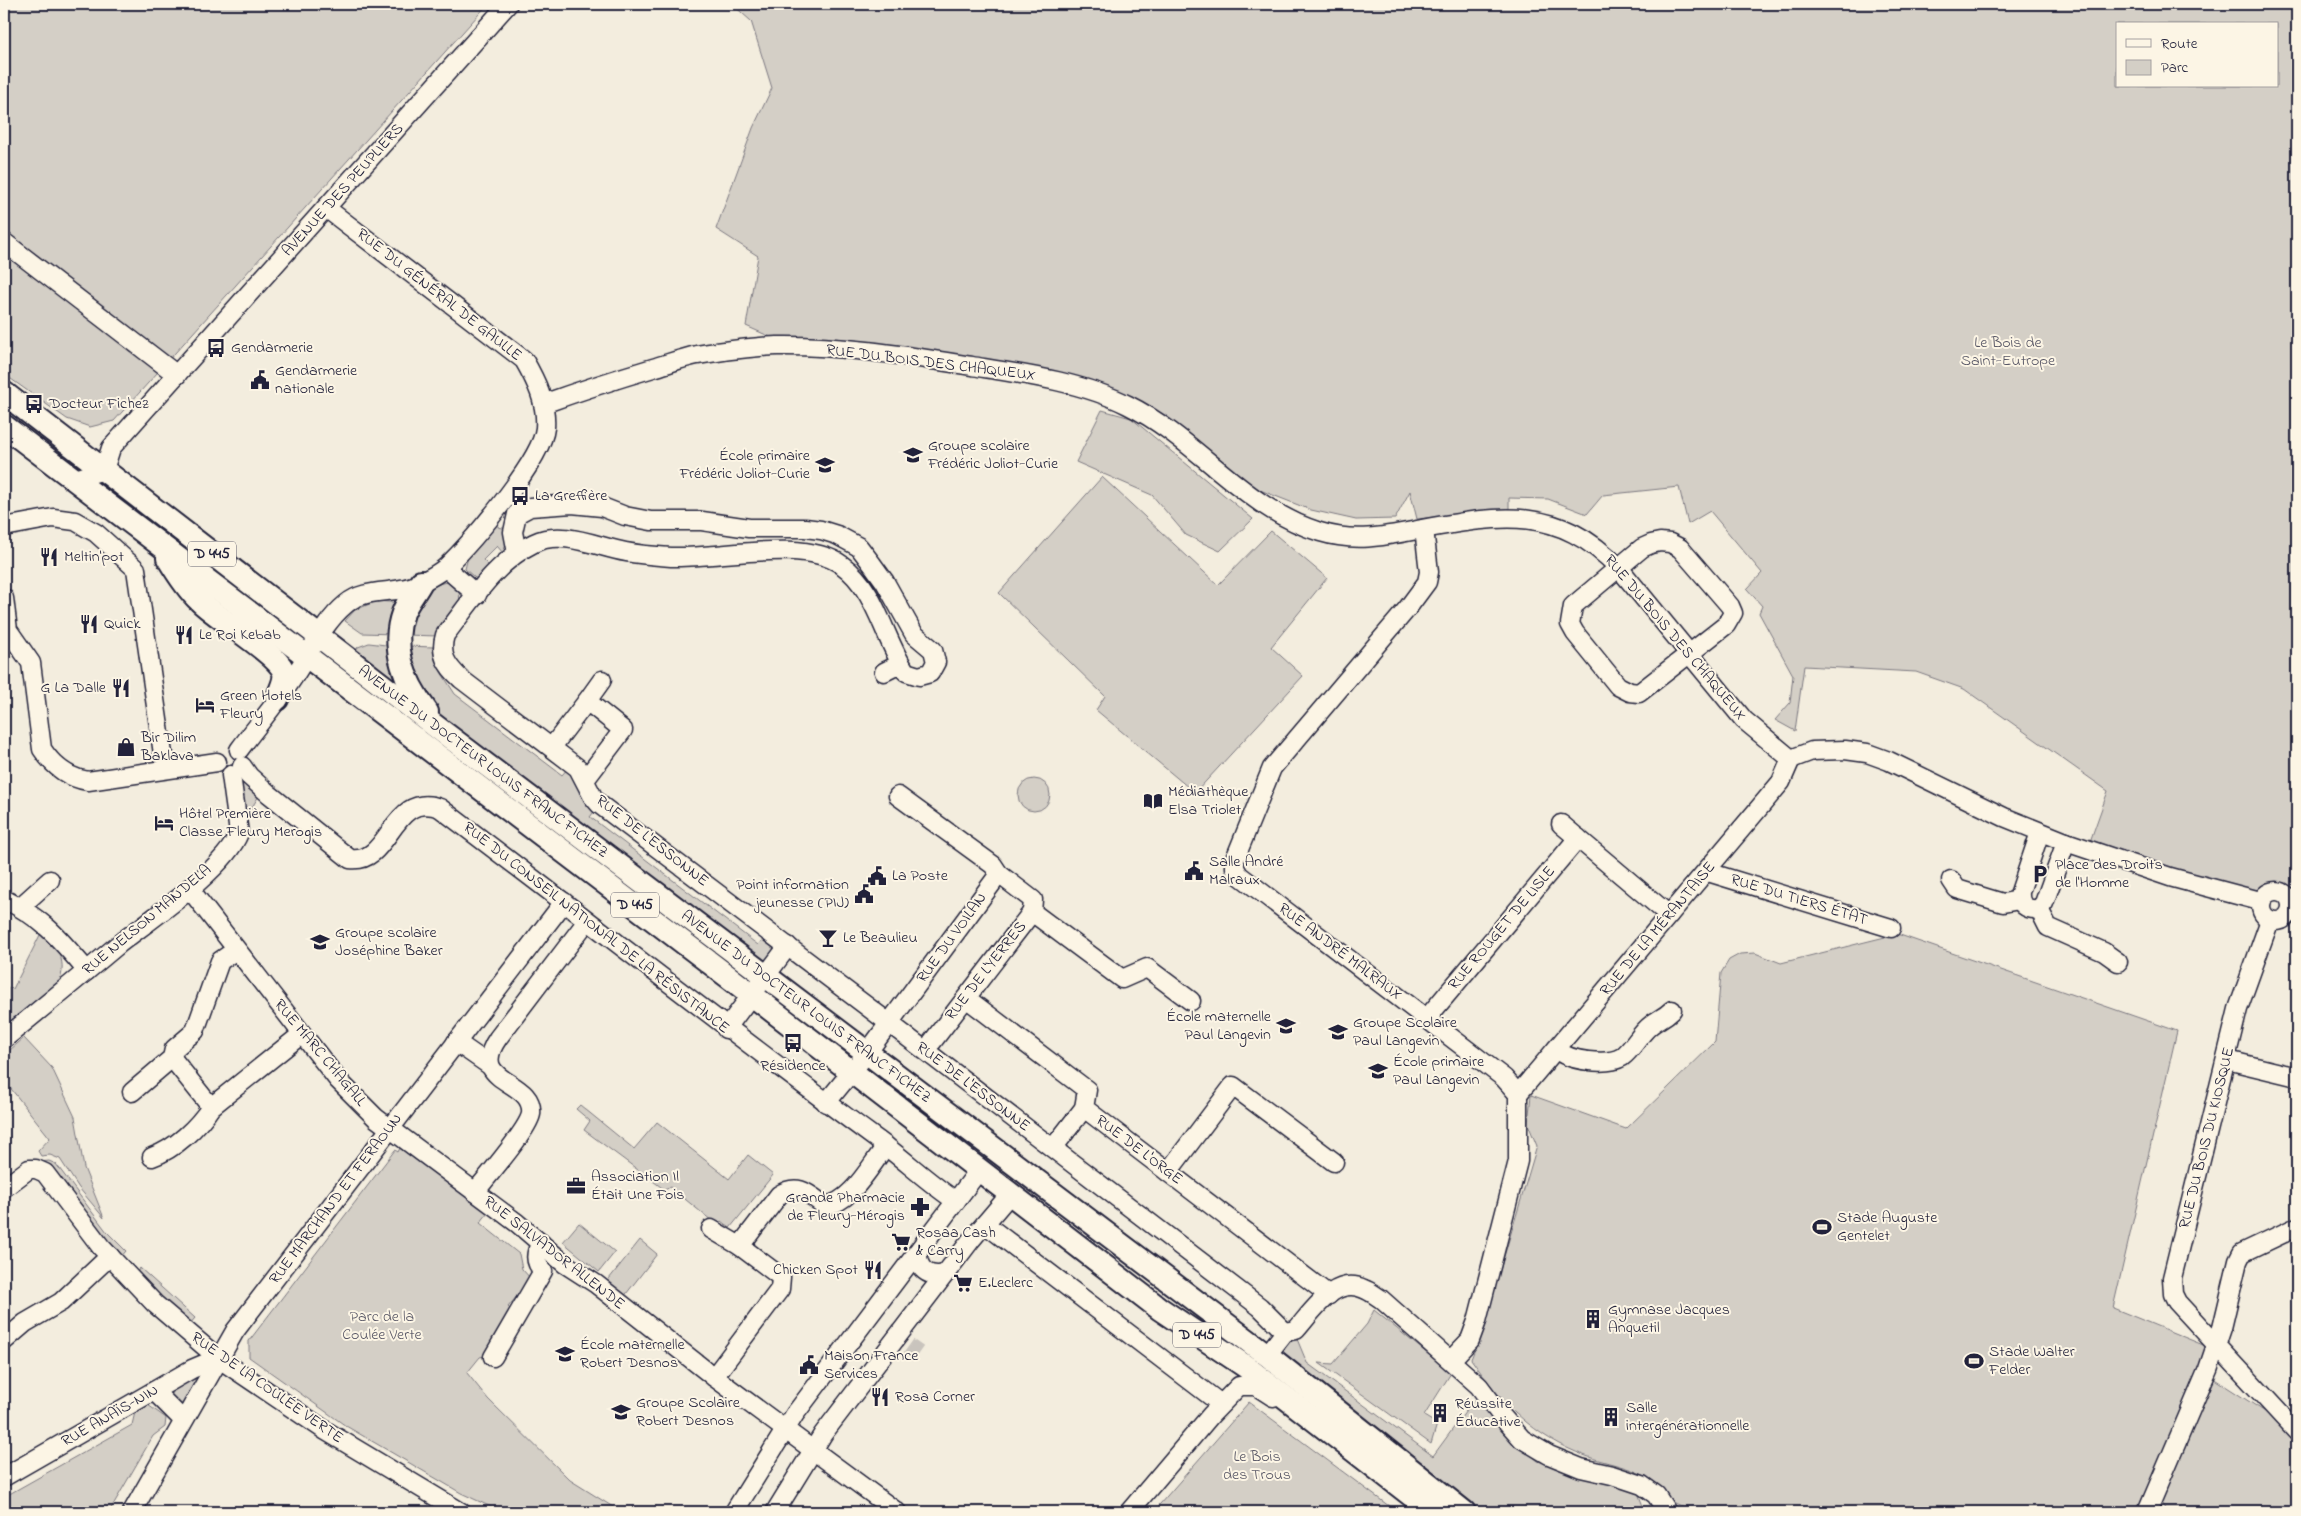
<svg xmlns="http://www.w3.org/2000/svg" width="2301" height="1516" font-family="'Indie Flower',sans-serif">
<rect width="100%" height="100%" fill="#f3edde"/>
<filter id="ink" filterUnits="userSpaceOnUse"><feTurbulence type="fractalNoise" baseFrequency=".02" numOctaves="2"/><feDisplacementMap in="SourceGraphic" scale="10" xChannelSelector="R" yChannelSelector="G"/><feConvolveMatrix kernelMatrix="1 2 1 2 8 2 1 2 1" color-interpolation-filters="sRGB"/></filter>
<g filter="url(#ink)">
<g fill="#d4cfc6" stroke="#7b7880" fill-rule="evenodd">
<path d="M4,4H488L114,421L90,427L67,419L4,374Z"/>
<path d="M732,4H2297V914L2291,912L2289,898C2278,888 2270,891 2260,901L2087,850L2108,791L1964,689L1916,672L1804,666L1795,731L1775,720L1790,703L1793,675L1759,613L1762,606L1747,589L1762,573L1710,511L1688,524L1679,487L1603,495L1587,514L1548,499L1509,498V509L1417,519L1410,491L1395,519L1356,520L1311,510L1260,490L1127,397L773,338L746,326L758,256L716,229L753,128L772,88L751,21ZM2117,24H2277V86H2117Z"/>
<path d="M1102,410L1131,418L1253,519L1220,551L1186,535L1152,495L1076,462Z"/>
<path d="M1102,477L1218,585L1271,531L1327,578L1271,647L1303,676L1195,793L1096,710L1105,696L999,593Z"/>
<path d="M501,516L498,527L507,529V541L503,553L497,546L483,560L490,567L481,578H475L465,569L468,557Z"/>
<path d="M448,582L454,584L459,589L460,605L438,636L405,635C414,611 419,585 448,582Z"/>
<path d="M377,601L402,603L394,634L362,633L345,621L355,610Z"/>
<path d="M369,643L394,646L402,686L354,653L358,647Z"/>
<path d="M408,646L433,647L441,672L455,694L562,775L568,768L597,808L590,817L758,945L765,937L776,945L774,955L767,961L759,959L432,711L424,701Z"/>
<circle cx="1034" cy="795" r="16"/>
<path d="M243,784L248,785L260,794L245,819L240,789Z"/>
<path d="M42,931C56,945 67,959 60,980L4,1026V986L13,989Z"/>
<path d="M1897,934L2177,1031L2113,1308L2208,1347L2207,1357L2137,1512H1699C1692,1509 1681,1507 1674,1503C1664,1497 1658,1483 1647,1477C1628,1466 1605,1463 1586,1456C1532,1436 1503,1404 1471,1359L1480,1337L1537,1146L1528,1124L1531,1095L1626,1129L1715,1042L1721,973L1729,960L1740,954L1755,953L1781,963Z"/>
<path d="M24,1038L52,1068L75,1117L84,1168L104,1218L79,1188L60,1159L50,1155L41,1156L38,1151L50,1138L4,1080V1055Z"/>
<path d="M580,1105L634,1149L657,1122L729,1179L748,1155L773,1175L730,1228L721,1221L717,1225L670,1187L665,1190L584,1130L590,1121L576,1109Z"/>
<path d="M400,1148L488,1213L480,1223L519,1254L522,1269L531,1279L508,1307L514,1313L489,1355L480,1357L467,1373L488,1399L570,1480L621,1512H502L461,1493L346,1426L249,1357V1341L395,1150L398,1152Z"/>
<path d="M49,1161L56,1164L107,1232L126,1251L120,1258L39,1162Z"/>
<path d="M579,1223L615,1252L599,1272L563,1242Z"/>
<path d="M640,1240L657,1254L623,1298L605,1284Z"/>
<path d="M140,1268L195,1318L189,1325L136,1273Z"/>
<path d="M1374,1310L1451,1373L1424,1416L1437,1424L1431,1444L1319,1363L1333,1364L1367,1324Z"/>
<path d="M1297,1339L1307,1363L1433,1456L1474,1400L1512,1440L1538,1461L1626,1488L1638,1493L1643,1506L1626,1512H1482L1281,1356L1279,1346L1285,1341Z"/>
<path d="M191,1376L198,1383L182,1408L167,1392Z"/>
<path d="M2213,1378L2273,1417L2297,1442V1512H2167L2159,1499Z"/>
<path d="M1249,1402L1397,1512H1153Z"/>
<path d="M148,1405L166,1418L165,1427L153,1436L109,1512H4V1497L132,1425L135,1412Z"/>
</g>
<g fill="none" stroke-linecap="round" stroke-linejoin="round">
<path stroke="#c9c4bd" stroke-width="18" stroke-dasharray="18 9" stroke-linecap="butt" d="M908,1347L918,1354"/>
<g stroke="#22223b" stroke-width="21">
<g id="minor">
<path d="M4,242L177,375"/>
<path d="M543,404C579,391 616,379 653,368C667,364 682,358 697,355C723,351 751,347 777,346C842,345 908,356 972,366C1022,374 1082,382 1128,405C1197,439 1244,509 1320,532C1356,543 1386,536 1422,529C1502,515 1558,505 1619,568L1744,720L1791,759L1812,751L1845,750L1867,753L1889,761L2004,817L2066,842L2170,877L2260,901"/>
<path d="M75,479L104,470L111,448L508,4"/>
<path d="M4,527L53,518L75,521L96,533L136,569L163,754L173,768"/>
<path d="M1424,529L1429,572L1427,582L1407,609L1272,768L1235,859V868L1239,875L1504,1078L1518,1094V1161L1477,1321L1470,1340L1451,1360"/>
<path d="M1660,542L1670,543L1680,548L1730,606L1733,613L1726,625L1639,693L1630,692L1618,686L1575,633L1570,624L1573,606L1642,548L1651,544Z"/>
<path d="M517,553L513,532L517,514L530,507L572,504L602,507L625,516L651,521H702L749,528H805L821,530L837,535L859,547L872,564L885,582L914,634L933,650L936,662L930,673L919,676L906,672C884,639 876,589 842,565C803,537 719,559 671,557C656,556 641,555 626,552C597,547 562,529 534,543C495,562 471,602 445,635C439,655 447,666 461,679L578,768L593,797L599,804L889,1023L1260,1307L1285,1332"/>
<path d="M446,568L477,595"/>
<path d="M4,598L8,630L31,663L42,749C53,766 68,778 88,781L217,762"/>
<path d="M884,672L900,664"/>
<path d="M587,701L602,680"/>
<path d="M552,747L587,701L623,730L585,780"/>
<path d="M239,750C256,727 275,705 291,681C309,655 322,624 346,604C365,587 396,595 418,584C428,579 440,573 447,566C472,542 542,460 545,428C547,403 536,381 524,360L326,208"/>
<path d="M242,766L249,776L269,794L350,859C391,865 391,790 440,808C586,918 729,1031 875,1138C903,1158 927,1182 956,1201"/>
<path d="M898,796L993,865L999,874L1033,900L1032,912"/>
<path d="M1561,824L1669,915"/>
<path d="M2040,832L2020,892C2019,905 2026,910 2039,909L2044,903L2066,842"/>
<path d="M1708,869L1711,873L1891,928"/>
<path d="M1951,880L1957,889L2003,903L2019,900"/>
<path d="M189,888L338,1080L376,1118L517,1223L565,1264L596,1284L714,1377L897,1512"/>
<circle cx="2276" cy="906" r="15"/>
<path d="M4,899C45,920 58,937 87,971"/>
<path d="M20,907L50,880"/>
<path d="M2039,909L2048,927L2104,952L2118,962"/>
<path d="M2270,920L2238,1009L2172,1278L2173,1294L2177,1302L2297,1432"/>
<path d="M966,998L1087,1090L1084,1108L1329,1295"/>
<path d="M1427,1018L1578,838"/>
<path d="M726,1029L788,946"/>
<path d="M4,1039C42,1008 81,976 119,944C151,919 225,869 239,833L231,775"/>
<path d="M456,1042L489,1065"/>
<path d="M932,1042L1032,912L1122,979L1147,968L1191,1001"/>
<path d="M1556,1049C1568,1061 1607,1066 1622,1057C1633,1049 1640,1033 1651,1025C1658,1019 1664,1018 1672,1010"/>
<path d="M172,1058L211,1107"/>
<path d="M2227,1060L2297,1077"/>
<path d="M132,1092L172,1058L174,1049L195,1031L220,961L236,950"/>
<path d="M1518,1094L1781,782L1791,759"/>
<path d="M826,1103L867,1053L999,874"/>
<path d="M1053,1148L1084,1108"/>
<path d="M152,1157C175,1149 198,1127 211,1107L302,1034"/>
<path d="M1168,1172L1233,1086L1334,1162"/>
<path d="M4,1188L29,1169H36L45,1173L101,1247L155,1304L218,1358L326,1431L461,1512"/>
<path d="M475,1192C487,1177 528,1130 531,1114C535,1078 466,1085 498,1038L587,921"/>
<path d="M985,1224L1221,1404"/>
<path d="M711,1229L740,1246"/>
<path d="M918,1252C917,1269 928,1278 945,1274"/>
<path d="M4,1341L25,1323L61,1302L110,1256"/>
<path d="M1267,1355L1285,1332L1296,1330C1313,1311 1335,1275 1364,1289C1370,1291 1376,1296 1381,1299L1479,1386L1500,1414L1522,1439L1549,1455L1581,1468L1612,1475L1642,1485L1656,1495L1667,1512"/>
<path d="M493,1357L543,1271C534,1262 535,1253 541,1243"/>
<path d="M714,1377L780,1289L781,1277L740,1246L779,1195C798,1182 809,1194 825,1206C851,1203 870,1166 886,1146"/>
<path d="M154,1391L183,1420"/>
<path d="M4,1477L192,1369L218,1358"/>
<path d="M132,1512L235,1331L564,902"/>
<path d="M734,1512L795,1414L980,1169"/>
<path d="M775,1512L823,1434L971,1240L1011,1193"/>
<path d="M1129,1512L1211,1415L1239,1386H1256L1273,1397"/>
<path d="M2147,1512L2208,1369L2222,1328L2238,1261L2242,1253L2297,1227"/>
</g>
</g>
<g stroke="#22223b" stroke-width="26">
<g id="major">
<path d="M4,393L439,729L1267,1355L1464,1512"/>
<path d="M4,426L730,978L1160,1309L1245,1366L1433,1512"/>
<path d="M168,558C177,573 187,589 200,601C218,619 275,652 283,670C287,678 280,691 277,699"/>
<path d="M421,582C415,593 407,602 403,613C390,648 406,684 427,712"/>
</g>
</g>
<use href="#minor" stroke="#fcf5e5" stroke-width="18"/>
<use href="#major" stroke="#fcf5e5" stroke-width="22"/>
</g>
</g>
<defs>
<g id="bus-bare" transform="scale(1.5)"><path d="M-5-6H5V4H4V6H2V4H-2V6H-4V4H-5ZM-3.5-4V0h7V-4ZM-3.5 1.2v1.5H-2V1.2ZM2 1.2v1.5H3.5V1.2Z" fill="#22223b" stroke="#fcf5e5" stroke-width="2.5" paint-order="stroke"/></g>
<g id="civic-bare" transform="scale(1.5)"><path d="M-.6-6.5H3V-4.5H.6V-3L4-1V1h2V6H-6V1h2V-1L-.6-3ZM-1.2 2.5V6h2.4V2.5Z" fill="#22223b" stroke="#fcf5e5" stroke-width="2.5" paint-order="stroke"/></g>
<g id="school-bare" transform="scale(1.5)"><path d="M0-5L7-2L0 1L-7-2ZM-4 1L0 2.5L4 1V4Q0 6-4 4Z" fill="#22223b" stroke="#fcf5e5" stroke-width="2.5" paint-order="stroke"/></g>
<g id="restaurant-bare" transform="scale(1.5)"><path d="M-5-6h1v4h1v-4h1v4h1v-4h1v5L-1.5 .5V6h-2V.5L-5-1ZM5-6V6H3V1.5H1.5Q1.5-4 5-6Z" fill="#22223b" stroke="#fcf5e5" stroke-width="2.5" paint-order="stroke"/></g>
<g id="hotel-bare" transform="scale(1.5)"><path d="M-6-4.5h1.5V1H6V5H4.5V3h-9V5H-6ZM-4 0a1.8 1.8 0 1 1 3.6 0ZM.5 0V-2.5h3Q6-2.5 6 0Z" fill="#22223b" stroke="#fcf5e5" stroke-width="2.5" paint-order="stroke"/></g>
<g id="shop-bare" transform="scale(1.5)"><path d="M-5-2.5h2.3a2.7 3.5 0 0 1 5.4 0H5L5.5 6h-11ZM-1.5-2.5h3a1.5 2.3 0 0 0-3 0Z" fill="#22223b" stroke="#fcf5e5" stroke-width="2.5" paint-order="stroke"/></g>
<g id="library-bare" transform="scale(1.5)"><path d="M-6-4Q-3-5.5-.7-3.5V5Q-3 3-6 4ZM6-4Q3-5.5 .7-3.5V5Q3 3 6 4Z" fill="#22223b" stroke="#fcf5e5" stroke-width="2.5" paint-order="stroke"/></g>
<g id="parking-bare" transform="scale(1.5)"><path d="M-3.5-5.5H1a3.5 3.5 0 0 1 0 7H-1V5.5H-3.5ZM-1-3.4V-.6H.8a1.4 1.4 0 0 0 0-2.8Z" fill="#22223b" stroke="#fcf5e5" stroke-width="2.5" paint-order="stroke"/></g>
<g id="bar-bare" transform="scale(1.5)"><path d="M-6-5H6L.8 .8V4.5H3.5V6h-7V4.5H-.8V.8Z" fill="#22223b" stroke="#fcf5e5" stroke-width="2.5" paint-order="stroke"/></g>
<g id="office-bare" transform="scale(1.5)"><path d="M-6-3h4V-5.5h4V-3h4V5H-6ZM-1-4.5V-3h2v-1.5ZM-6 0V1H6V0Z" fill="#22223b" stroke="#fcf5e5" stroke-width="2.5" paint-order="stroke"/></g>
<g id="pharmacy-bare" transform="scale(1.5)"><path d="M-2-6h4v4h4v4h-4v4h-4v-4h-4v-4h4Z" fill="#22223b" stroke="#fcf5e5" stroke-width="2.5" paint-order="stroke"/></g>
<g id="stadium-bare" transform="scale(1.5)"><path d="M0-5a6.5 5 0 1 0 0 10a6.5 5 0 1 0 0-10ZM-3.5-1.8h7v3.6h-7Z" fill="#22223b" stroke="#fcf5e5" stroke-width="2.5" paint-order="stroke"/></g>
<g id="supermarket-bare" transform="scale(1.5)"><path d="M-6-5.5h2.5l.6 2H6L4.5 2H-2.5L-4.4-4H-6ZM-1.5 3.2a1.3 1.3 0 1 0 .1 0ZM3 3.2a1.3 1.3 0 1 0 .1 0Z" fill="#22223b" stroke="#fcf5e5" stroke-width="2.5" paint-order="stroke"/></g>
<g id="building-bare" transform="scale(1.5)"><path d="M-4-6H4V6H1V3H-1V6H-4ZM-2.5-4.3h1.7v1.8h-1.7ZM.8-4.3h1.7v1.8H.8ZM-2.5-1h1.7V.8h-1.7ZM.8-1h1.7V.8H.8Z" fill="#22223b" stroke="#fcf5e5" stroke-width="2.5" paint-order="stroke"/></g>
</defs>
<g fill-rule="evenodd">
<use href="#bus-bare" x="216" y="348"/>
<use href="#civic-bare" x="260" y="380"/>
<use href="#bus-bare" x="34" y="404"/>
<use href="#school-bare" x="913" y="455"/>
<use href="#school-bare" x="825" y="465"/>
<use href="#bus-bare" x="520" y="496"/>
<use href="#restaurant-bare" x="49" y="557"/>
<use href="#restaurant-bare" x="89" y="624"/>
<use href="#restaurant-bare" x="184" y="635"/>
<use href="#restaurant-bare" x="121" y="688"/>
<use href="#hotel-bare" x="205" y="705"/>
<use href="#shop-bare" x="126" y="747"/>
<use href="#library-bare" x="1153" y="801"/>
<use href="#hotel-bare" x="164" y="823"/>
<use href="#civic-bare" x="1194" y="871"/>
<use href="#parking-bare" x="2040" y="874"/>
<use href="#civic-bare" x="877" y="876"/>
<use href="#civic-bare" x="864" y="894"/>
<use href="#bar-bare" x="828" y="938"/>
<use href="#school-bare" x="320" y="942"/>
<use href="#school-bare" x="1286" y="1026"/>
<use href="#school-bare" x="1338" y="1032"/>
<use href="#bus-bare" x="793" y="1043"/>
<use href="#school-bare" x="1378" y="1071"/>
<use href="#office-bare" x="576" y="1186"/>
<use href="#pharmacy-bare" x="920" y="1207"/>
<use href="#stadium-bare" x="1822" y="1227"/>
<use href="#supermarket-bare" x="901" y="1242"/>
<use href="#restaurant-bare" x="873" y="1270"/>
<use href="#supermarket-bare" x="963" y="1283"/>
<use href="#building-bare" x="1593" y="1319"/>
<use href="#school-bare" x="565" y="1354"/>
<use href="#stadium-bare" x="1974" y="1361"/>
<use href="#civic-bare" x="809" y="1365"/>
<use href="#restaurant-bare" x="880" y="1397"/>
<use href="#school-bare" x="621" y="1412"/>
<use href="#building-bare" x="1440" y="1413"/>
<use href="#building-bare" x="1611" y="1417"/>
</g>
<g text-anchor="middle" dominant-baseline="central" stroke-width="4" stroke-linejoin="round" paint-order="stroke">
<g fill="#fcf5e5" stroke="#63616e" stroke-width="1">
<rect x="188" y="541.5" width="48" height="25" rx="4"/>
<rect x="611" y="892.5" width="48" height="25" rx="4"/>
<rect x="1173" y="1322.5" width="48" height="25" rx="4"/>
</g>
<g font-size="15" font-weight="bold" fill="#22223b">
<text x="212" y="554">D 445</text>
<text x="635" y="905">D 445</text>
<text x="1197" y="1335">D 445</text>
</g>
<g font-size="16" fill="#22223b" stroke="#fcf5e5">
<text transform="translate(343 190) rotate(-48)">AVENUE DES PEUPLIERS</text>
<text transform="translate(439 295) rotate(38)">RUE DU GÉNÉRAL DE GAULLE</text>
<text transform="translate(931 363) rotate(7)">RUE DU BOIS DES CHAQUEUX</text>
<text transform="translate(1675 638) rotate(50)">RUE DU BOIS DES CHAQUEUX</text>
<text transform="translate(483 762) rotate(37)">AVENUE DU DOCTEUR LOUIS FRANC FICHEZ</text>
<text transform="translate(652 841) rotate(38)">RUE DE L'ESSONNE</text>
<text transform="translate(1799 900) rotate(17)">RUE DU TIERS ÉTAT</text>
<text transform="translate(147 920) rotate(-40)">RUE NELSON MANDELA</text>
<text transform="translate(596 928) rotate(38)">RUE DU CONSEIL NATIONAL DE LA RÉSISTANCE</text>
<text transform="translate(1502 928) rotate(-50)">RUE ROUGET DE LISLE</text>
<text transform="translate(1658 929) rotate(-50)">RUE DE LA MÉRANTAISE</text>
<text transform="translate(952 938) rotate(-54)">RUE DU VOILAN</text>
<text transform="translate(1340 952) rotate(37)">RUE ANDRÉ MALRAUX</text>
<text transform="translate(986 971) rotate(-52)">RUE DE L'YERRES</text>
<text transform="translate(806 1007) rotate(37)">AVENUE DU DOCTEUR LOUIS FRANC FICHEZ</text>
<text transform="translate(320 1053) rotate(50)">RUE MARC CHAGALL</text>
<text transform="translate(973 1087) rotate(37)">RUE DE L'ESSONNE</text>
<text transform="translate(2207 1138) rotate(-76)">RUE DU BOIS DU KIOSQUE</text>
<text transform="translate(1139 1150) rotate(37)">RUE DE L'ORGE</text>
<text transform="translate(336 1199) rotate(-53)">RUE MARCHAND ET FERAOUN</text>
<text transform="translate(554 1253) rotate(38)">RUE SALVADOR ALLENDE</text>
<text transform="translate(267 1388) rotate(35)">RUE DE LA COULÉE VERTE</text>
<text transform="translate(110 1416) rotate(-30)">RUE ANAÏS-NIN</text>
</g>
<g font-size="16" fill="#575665" stroke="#fcf5e5">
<text x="2008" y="343">Le Bois de<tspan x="2008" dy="18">Saint-Eutrope</tspan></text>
<text x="382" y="1317">Parc de la<tspan x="382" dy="18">Coulée Verte</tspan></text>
<text x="1257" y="1457">Le Bois<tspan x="1257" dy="18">des Trous</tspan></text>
</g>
<g font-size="16" fill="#22223b" stroke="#fcf5e5" text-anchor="start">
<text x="231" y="348">Gendarmerie</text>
<text x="275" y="371">Gendarmerie<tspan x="275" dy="18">nationale</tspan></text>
<text x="49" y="404">Docteur Fichez</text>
<text x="928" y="446">Groupe scolaire<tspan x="928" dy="18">Frédéric Joliot-Curie</tspan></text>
<text x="810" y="456" text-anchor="end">École primaire<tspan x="810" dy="18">Frédéric Joliot-Curie</tspan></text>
<text x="535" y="496">La Greffière</text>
<text x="64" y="557">Meltin'pot</text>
<text x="104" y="624">Quick</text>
<text x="199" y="635">Le Roi Kebab</text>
<text x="106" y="688" text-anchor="end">G La Dalle</text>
<text x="220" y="696">Green Hotels<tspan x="220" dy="18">Fleury</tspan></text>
<text x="141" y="738">Bir Dilim<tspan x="141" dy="18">Baklava</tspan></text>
<text x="1168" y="792">Médiathèque<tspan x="1168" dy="18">Elsa Triolet</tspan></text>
<text x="179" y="814">Hôtel Première<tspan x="179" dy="18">Classe Fleury Merogis</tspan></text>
<text x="1209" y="862">Salle André<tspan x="1209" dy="18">Malraux</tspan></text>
<text x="2055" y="865">Place des Droits<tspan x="2055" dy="18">de l'Homme</tspan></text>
<text x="892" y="876">La Poste</text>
<text x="849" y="885" text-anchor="end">Point information<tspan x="849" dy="18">jeunesse (PIJ)</tspan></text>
<text x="335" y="933">Groupe scolaire<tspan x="335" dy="18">Joséphine Baker</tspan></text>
<text x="843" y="938">Le Beaulieu</text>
<text x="1271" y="1017" text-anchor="end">École maternelle<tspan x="1271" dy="18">Paul Langevin</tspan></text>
<text x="1353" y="1023">Groupe Scolaire<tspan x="1353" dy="18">Paul Langevin</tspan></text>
<text x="1393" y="1062">École primaire<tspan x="1393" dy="18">Paul Langevin</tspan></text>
<text x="793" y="1066" text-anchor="middle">Résidence</text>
<text x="591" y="1177">Association Il<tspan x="591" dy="18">Était Une Fois</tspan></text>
<text x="905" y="1198" text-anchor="end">Grande Pharmacie<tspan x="905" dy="18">de Fleury-Mérogis</tspan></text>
<text x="1837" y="1218">Stade Auguste<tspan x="1837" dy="18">Gentelet</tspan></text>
<text x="916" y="1233">Rosaa Cash<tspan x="916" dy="18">&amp; Carry</tspan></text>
<text x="858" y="1270" text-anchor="end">Chicken Spot</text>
<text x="978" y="1283">E.Leclerc</text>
<text x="1608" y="1310">Gymnase Jacques<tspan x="1608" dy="18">Anquetil</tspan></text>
<text x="580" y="1345">École maternelle<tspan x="580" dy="18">Robert Desnos</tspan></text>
<text x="1989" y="1352">Stade Walter<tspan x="1989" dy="18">Felder</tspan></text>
<text x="824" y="1356">Maison France<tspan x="824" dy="18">Services</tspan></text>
<text x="895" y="1397">Rosa Corner</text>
<text x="636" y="1403">Groupe Scolaire<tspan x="636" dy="18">Robert Desnos</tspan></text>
<text x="1455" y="1404">Réussite<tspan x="1455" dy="18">Éducative</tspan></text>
<text x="1626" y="1408">Salle<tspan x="1626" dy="18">intergénérationnelle</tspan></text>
</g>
</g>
<rect width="2301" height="1516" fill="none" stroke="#fcf5e5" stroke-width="20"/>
<rect x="10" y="10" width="2281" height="1496" fill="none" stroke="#22223b" stroke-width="2" filter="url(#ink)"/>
<rect x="2116" y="22" width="162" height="65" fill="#fcf5e5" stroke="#a5a1a1"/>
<rect x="2126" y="39" width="25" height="8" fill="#fcf5e5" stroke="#a5a1a1"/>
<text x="2161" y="48" font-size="15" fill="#22223b">Route</text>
<rect x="2126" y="60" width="25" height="15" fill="#d4cfc6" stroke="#a5a1a1"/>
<text x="2161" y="72" font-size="15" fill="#22223b">Parc</text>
</svg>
